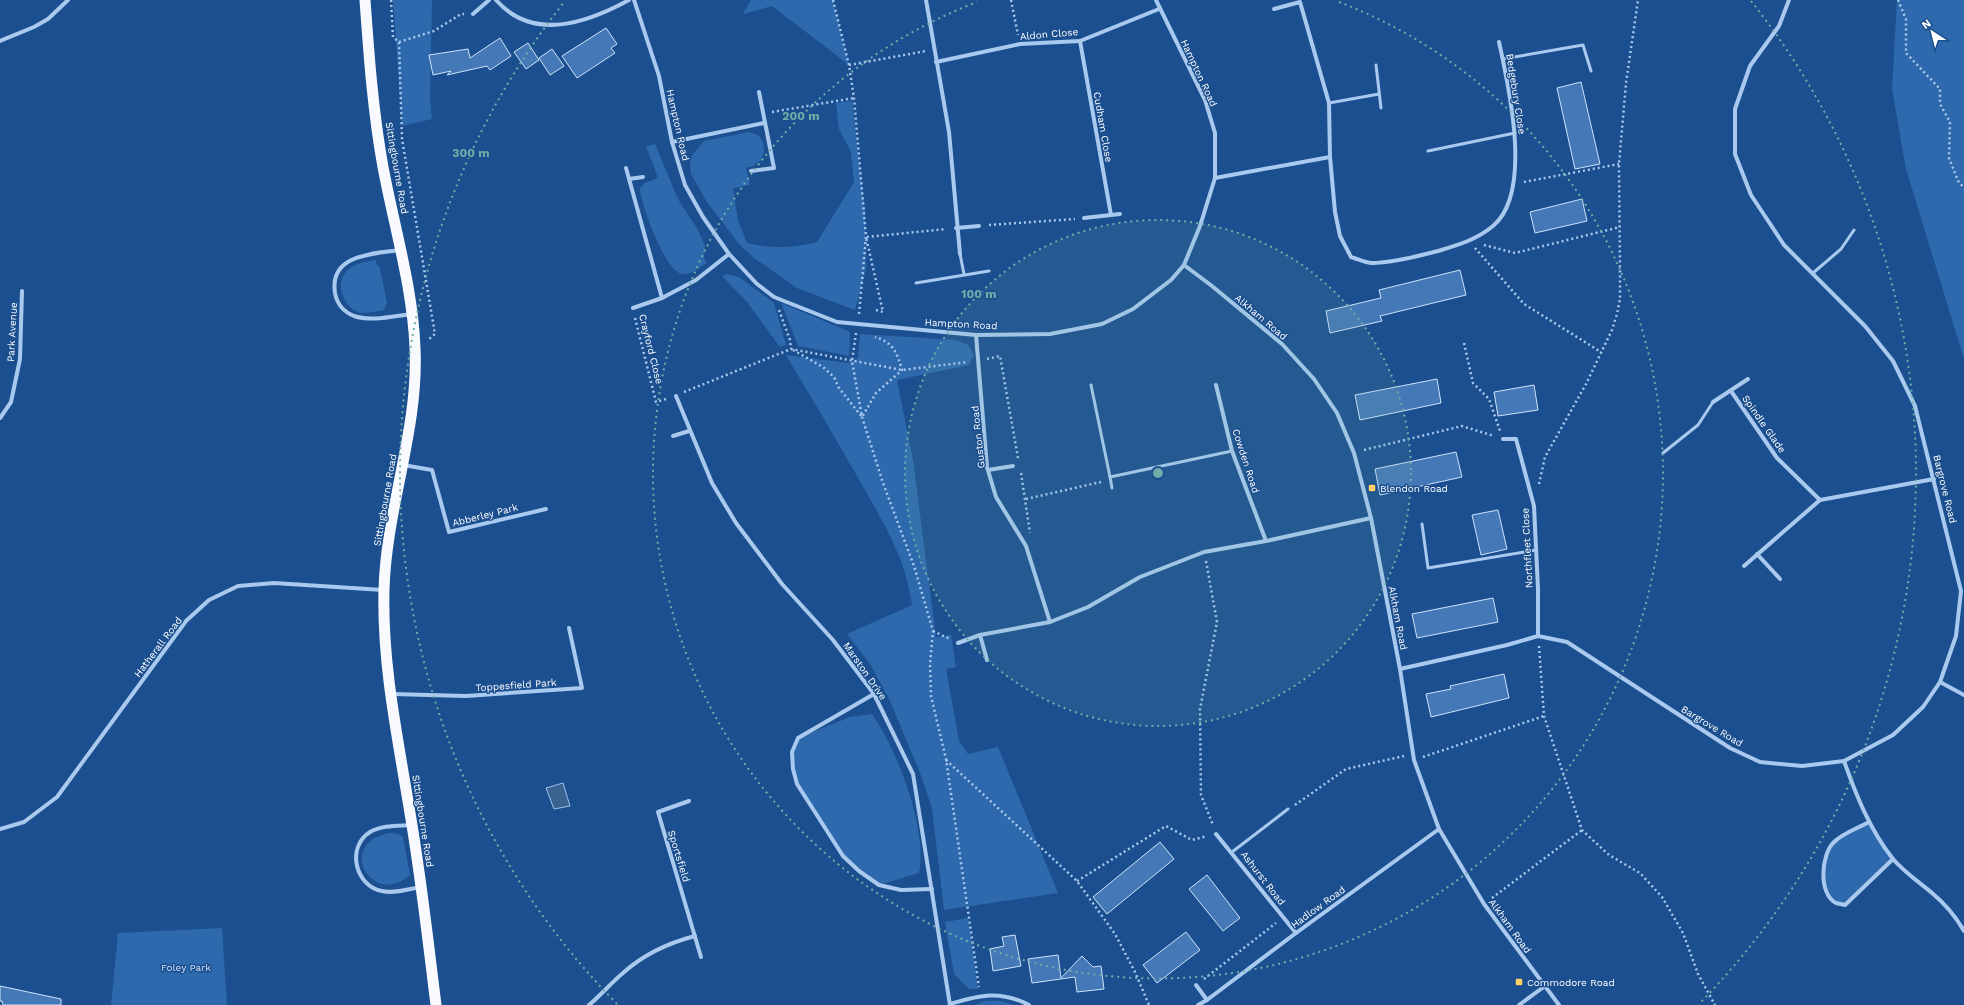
<svg xmlns="http://www.w3.org/2000/svg" width="1964" height="1005" font-family="'Work Sans',sans-serif">
<rect width="100%" height="100%" fill="#1b4f8f"/>
<g fill="#2e69ad">
<path d="M393,0H432L430,100L432,119L402,126Z"/>
<path d="M751,0H833L849,65L772,6L743,14Z"/>
<path d="M1897,0H1964V359L1906,169L1892,89Z"/>
<path d="M852,101L865,211L866,270L855,310L797,288L754,258L739,244L707,202L691,174L690,163L692,155L704,141L749,132L758,135L763,142L764,152L761,160L753,166L746,168L750,185L733,188L738,221L747,243C771,249 793,248 817,242L854,182L851,152L839,129L836,103Z"/>
<path d="M655,144L678,199L698,230L705,246L704,257L707,263C700,267 691,275 682,274C666,273 640,203 640,188L645,183L658,178L646,146Z"/>
<path d="M376,260V263L380,268L387,303L384,310C377,311 369,313 362,313C345,310 335,287 345,273C352,263 365,262 376,260Z"/>
<path d="M727,274L739,277L774,303L786,345L780,347L747,302L722,276Z"/>
<path d="M781,303L850,332L849,356L798,346Z"/>
<path d="M860,334L956,340L968,345L974,355L969,365L897,380L913,460L936,637L951,635L956,667L946,669L959,741L968,754L998,747L1058,893L944,910L932,808L919,770L889,699L870,664L847,634L912,605C906,557 880,517 857,476C834,436 810,395 786,355L848,363L858,358Z"/>
<path d="M872,714C897,749 928,830 919,873L879,885L843,856L797,784L792,752L798,738L850,717Z"/>
<path d="M1869,822L1893,859L1845,905L1835,903L1827,892L1823,866L1834,841Z"/>
<path d="M390,833L399,834L403,837L410,875C371,909 335,842 390,833Z"/>
<path d="M968,918L978,989H969L954,974L945,922Z"/>
<path d="M222,928L227,1005H111L118,933Z"/>
<path d="M985,1001H1000L1015,1005H975Z"/>
</g>
<path fill="#3c6290" stroke="#9cc4f0" d="M563,783L570,806L554,809L546,788Z"/>
<g fill="#4478b7" stroke="#cfe3fa">
<path d="M606,28L617,44L611,48L615,53L577,78L562,56Z"/>
<path d="M500,38L511,56L490,70L487,66L447,75L451,71L433,75L429,55L468,49L470,58Z"/>
<path d="M528,43L539,60L526,69L514,52Z"/>
<path d="M552,49L564,66L550,75L539,58Z"/>
<path d="M1581,82L1600,164L1575,169L1557,88Z"/>
<path d="M1582,199L1587,221L1535,233L1530,212Z"/>
<path d="M1460,270L1466,295L1380,316L1382,321L1330,333L1326,311L1381,298L1379,290Z"/>
<path d="M1437,379L1441,403L1360,420L1355,395Z"/>
<path d="M1534,385L1538,410L1498,416L1494,392Z"/>
<path d="M1456,452L1462,477L1380,495L1375,469Z"/>
<path d="M1498,510L1507,549L1481,555L1472,515Z"/>
<path d="M1493,598L1498,622L1417,638L1412,614Z"/>
<path d="M1504,674L1509,698L1431,717L1426,694L1451,689L1450,686Z"/>
<path d="M1160,842L1174,859L1107,914L1093,897Z"/>
<path d="M1207,875L1240,918L1223,931L1189,889Z"/>
<path d="M1186,932L1200,950L1157,983L1143,965Z"/>
<path d="M1015,935L1021,966L993,971L990,949L1004,946L1002,937Z"/>
<path d="M1058,955L1061,978L1082,956L1093,967L1101,966L1104,989L1077,992L1075,977L1032,983L1028,959Z"/>
<path d="M0,986L61,999V1005H3L2,1001H0Z"/>
</g>
<g fill="none" stroke-linecap="round" stroke-linejoin="round">
<g stroke="#a9c9ee" stroke-width="2.5" stroke-dasharray="2 3" stroke-linecap="butt">
<path d="M391,0L393,37L399,42L402,139L435,334L429,339"/>
<path d="M833,0L849,65L854,98L866,237L859,314"/>
<path d="M1011,0L1018,35"/>
<path d="M1898,0L1906,19V53L1940,89V104L1950,122L1949,158L1959,183L1964,187"/>
<path d="M399,42L434,31L461,14H464"/>
<path d="M849,65L926,51"/>
<path d="M772,112L854,98"/>
<path d="M1524,182L1619,164"/>
<path d="M989,225L1075,219"/>
<path d="M1484,245L1515,253L1620,227"/>
<path d="M1475,248L1524,304L1601,352"/>
<path d="M779,310L790,340L791,349"/>
<path d="M876,310L883,312L866,237L946,229"/>
<path d="M635,318L656,402L666,399"/>
<path d="M856,333L852,361L862,417L883,483L914,566L933,631L930,664L931,696L946,759L979,987"/>
<path d="M1464,343L1473,383L1489,399L1500,431"/>
<path d="M793,350L823,367L834,377L839,388L862,417L876,393L902,370C897,353 894,343 875,337"/>
<path d="M987,359L1000,356L1018,458"/>
<path d="M684,392L791,349L902,370L968,362"/>
<path d="M1364,450L1462,426L1494,436"/>
<path d="M1021,473L1030,533"/>
<path d="M1539,484L1545,457L1586,384L1612,330L1617,314L1620,299V270L1619,164L1626,83L1638,0"/>
<path d="M1026,499L1101,482"/>
<path d="M1206,561L1217,622L1200,709L1201,795L1213,825"/>
<path d="M933,631L950,639"/>
<path d="M1539,646L1544,716L1582,830L1609,855L1640,873L1662,897L1683,933L1698,974L1715,1005"/>
<path d="M1423,757L1544,716"/>
<path d="M946,760L1077,881L1115,934L1135,972L1149,1005"/>
<path d="M1295,805L1346,769L1404,756"/>
<path d="M1077,881L1166,826L1192,840L1207,836"/>
<path d="M1492,898L1582,830"/>
<path d="M1204,979L1276,923"/>
</g>
<g stroke="#a9c9ee" stroke-width="3">
<path d="M1503,59L1583,45L1591,71"/>
<path d="M1376,65L1381,108"/>
<path d="M1329,103L1379,94"/>
<path d="M1428,151L1515,133"/>
<path d="M960,254L964,274"/>
<path d="M1813,273L1841,249L1854,230"/>
<path d="M916,283L989,271"/>
<path d="M1091,385L1110,477L1232,451"/>
<path d="M1663,453L1698,425L1713,402"/>
<path d="M1110,477L1112,488"/>
<path d="M1422,524L1428,568L1536,550"/>
<path d="M1232,852L1288,809"/>
</g>
<g stroke="#a9c9ee" stroke-width="4">
<path d="M496,0C533,42 587,23 629,0"/>
<path d="M634,0L659,76L672,142L685,185L703,217L729,254L757,284L774,297L837,322L976,335L1050,334L1102,324L1133,309L1171,280L1184,265L1200,226L1215,178V133L1205,100L1156,0"/>
<path d="M926,0L949,132L960,254"/>
<path d="M1274,9L1300,2L1329,103L1330,157L1335,212L1340,236L1351,257C1358,259 1365,263 1372,263C1391,263 1419,256 1438,251C1458,245 1476,240 1493,226C1533,193 1509,87 1499,42"/>
<path d="M473,14L489,0"/>
<path d="M0,41L34,27L48,19L68,0"/>
<path d="M1080,41L1111,215"/>
<path d="M936,62L1020,44L1080,41L1159,9"/>
<path d="M672,142L764,123"/>
<path d="M626,168L662,298"/>
<path d="M751,171L774,168L759,92"/>
<path d="M1215,178L1330,157"/>
<path d="M629,179L643,177"/>
<path d="M1084,218L1120,214"/>
<path d="M956,228L979,226"/>
<path d="M400,250C373,254 329,254 335,293C337,304 344,312 354,316C371,322 394,316 412,314"/>
<path d="M1184,265L1212,286L1282,344L1314,379L1337,413L1354,453L1371,518L1400,669L1414,760L1439,829L1484,904L1559,1005"/>
<path d="M633,308L662,298L696,280L729,254"/>
<path d="M976,335L987,467L996,497L1026,546L1050,622"/>
<path d="M1216,385L1232,451L1266,541"/>
<path d="M1731,391L1777,458L1820,500"/>
<path d="M676,396L712,483L736,523L782,584L833,640L874,694L913,774L950,1005"/>
<path d="M1713,402L1748,379"/>
<path d="M0,418L11,402L20,359L22,291"/>
<path d="M673,436L689,431"/>
<path d="M403,465L432,470L449,532L546,509"/>
<path d="M988,470L1013,466"/>
<path d="M1757,554L1780,579"/>
<path d="M1744,566L1820,500L1934,479"/>
<path d="M980,635L987,660"/>
<path d="M1538,636L1567,642L1730,748L1760,762L1802,766L1844,761L1893,735L1923,707L1940,682L1956,636L1961,591L1915,406L1893,361L1865,326L1784,245L1751,195L1735,154V109L1750,66L1779,26L1789,0"/>
<path d="M958,643L980,635L1050,622L1088,607L1140,577L1204,552L1266,541L1371,518"/>
<path d="M1400,669L1507,645L1538,636V589L1534,506L1516,439H1503"/>
<path d="M1940,682L1964,695"/>
<path d="M392,694L466,696L582,688L569,628"/>
<path d="M874,694L798,738L792,752L793,769L797,784L843,856L859,871L879,885L901,890L932,889"/>
<path d="M1844,761C1856,795 1870,830 1893,859C1904,872 1919,882 1932,893C1944,903 1956,917 1964,931"/>
<path d="M689,801L658,812L701,957"/>
<path d="M1869,822C1858,828 1843,833 1834,842C1821,854 1818,894 1836,903C1839,904 1842,904 1845,905L1893,859"/>
<path d="M412,825C399,826 382,825 370,832C346,847 355,886 382,891C394,894 409,889 421,887"/>
<path d="M0,829L24,822L57,797L186,621L209,600L238,586L274,583L383,590"/>
<path d="M1216,834L1296,933"/>
<path d="M1196,985L1207,1000"/>
<path d="M950,1004C980,995 1000,990 1029,1005"/>
<path d="M589,1005C601,995 611,983 623,973C644,954 668,943 695,936"/>
<path d="M1198,1005L1207,1000L1296,933L1439,829"/>
<path d="M1519,1005L1545,986"/>
</g>
<path stroke="#f8faff" stroke-width="11" d="M365,0C369,56 373,112 383,167C394,226 413,289 415,348C419,430 386,508 384,590C382,665 398,739 410,813C421,877 428,941 436,1005"/>
</g>
<circle cx="1158" cy="473" r="253" fill="#6fada8" fill-opacity=".12"/>
<g fill="none" stroke="#6fada8" stroke-width="2" stroke-dasharray="2 4">
<circle cx="1158" cy="473" r="253"/>
<path d="M1339 2A505 505 0 1 1 977 2"/>
<path d="M617 1004A758 758 0 0 1 565 1M1751 1A758 758 0 0 1 1699 1004"/>
</g>
<g fill="#ffd166" stroke="#1b4f8f" stroke-width="1.5">
<rect x="1368" y="484" width="8" height="8" rx="2"/>
<rect x="1515" y="978" width="8" height="8" rx="2"/>
</g>
<g text-anchor="middle" dominant-baseline="central" stroke-width="3" stroke-linejoin="round" paint-order="stroke">
<g font-size="10" fill="#fff" stroke="#1b4f8f">
<text transform="translate(1049 34) rotate(-5)">Aldon Close</text>
<text transform="translate(1199 73) rotate(65)">Hampton Road</text>
<text transform="translate(1516 94) rotate(81)">Bedgebury Close</text>
<text transform="translate(678 125) rotate(77)">Hampton Road</text>
<text transform="translate(1103 127) rotate(80)">Cudham Close</text>
<text transform="translate(397 168) rotate(80)">Sittingbourne Road</text>
<text transform="translate(1261 317) rotate(40)">Alkham Road</text>
<text transform="translate(961 324) rotate(3)">Hampton Road</text>
<text transform="translate(12 332) rotate(-87)">Park Avenue</text>
<text transform="translate(651 349) rotate(76)">Crayford Close</text>
<text transform="translate(1764 424) rotate(55)">Spindle Glade</text>
<text transform="translate(978 437) rotate(-96)">Guston Road</text>
<text transform="translate(1246 461) rotate(72)">Cowden Road</text>
<text transform="translate(1945 489) rotate(76)">Bargrove Road</text>
<text transform="translate(385 500) rotate(-80)">Sittingbourne Road</text>
<text transform="translate(485 515) rotate(-14)">Abberley Park</text>
<text transform="translate(1527 548) rotate(-93)">Northfleet Close</text>
<text transform="translate(1398 618) rotate(79)">Alkham Road</text>
<text transform="translate(158 647) rotate(-53)">Hatherall Road</text>
<text transform="translate(865 671) rotate(55)">Marston Drive</text>
<text transform="translate(516 685) rotate(-4)">Toppesfield Park</text>
<text transform="translate(1712 726) rotate(31)">Bargrove Road</text>
<text transform="translate(423 821) rotate(81)">Sittingbourne Road</text>
<text transform="translate(679 856) rotate(73)">Sportsfield</text>
<text transform="translate(1263 878) rotate(52)">Ashurst Road</text>
<text transform="translate(1318 907) rotate(-36)">Hadlow Road</text>
<text transform="translate(1510 926) rotate(54)">Alkham Road</text>
</g>
<g font-size="10" fill="#fff" stroke="#1b4f8f" text-anchor="start">
<text x="1380" y="488">Blendon Road</text>
<text x="1527" y="982">Commodore Road</text>
</g>
<g font-size="10" fill="#cfe3fa" stroke="#1b4f8f">
<text x="186" y="967">Foley Park</text>
</g>
</g>
<circle cx="1158" cy="473" r="6" fill="#6fada8" stroke="#1b4f8f" stroke-width="2"/>
<g font-size="12" text-anchor="middle" font-weight="bold" fill="#6fada8" stroke="#1b4f8f" stroke-width="3" stroke-linejoin="round" paint-order="stroke">
<text x="801" y="120">200 m</text>
<text x="471" y="157">300 m</text>
<text x="979" y="298">100 m</text>
</g>
<g transform="translate(1932 32) rotate(324)" stroke="#1b4f8f" stroke-width="3" paint-order="stroke">
<path d="M0-3L7 15L0 10L-7 15Z" fill="#ffffff"/>
<text y="-6" font-size="11" font-weight="bold" text-anchor="middle" fill="#ffffff">N</text>
</g>
</svg>
